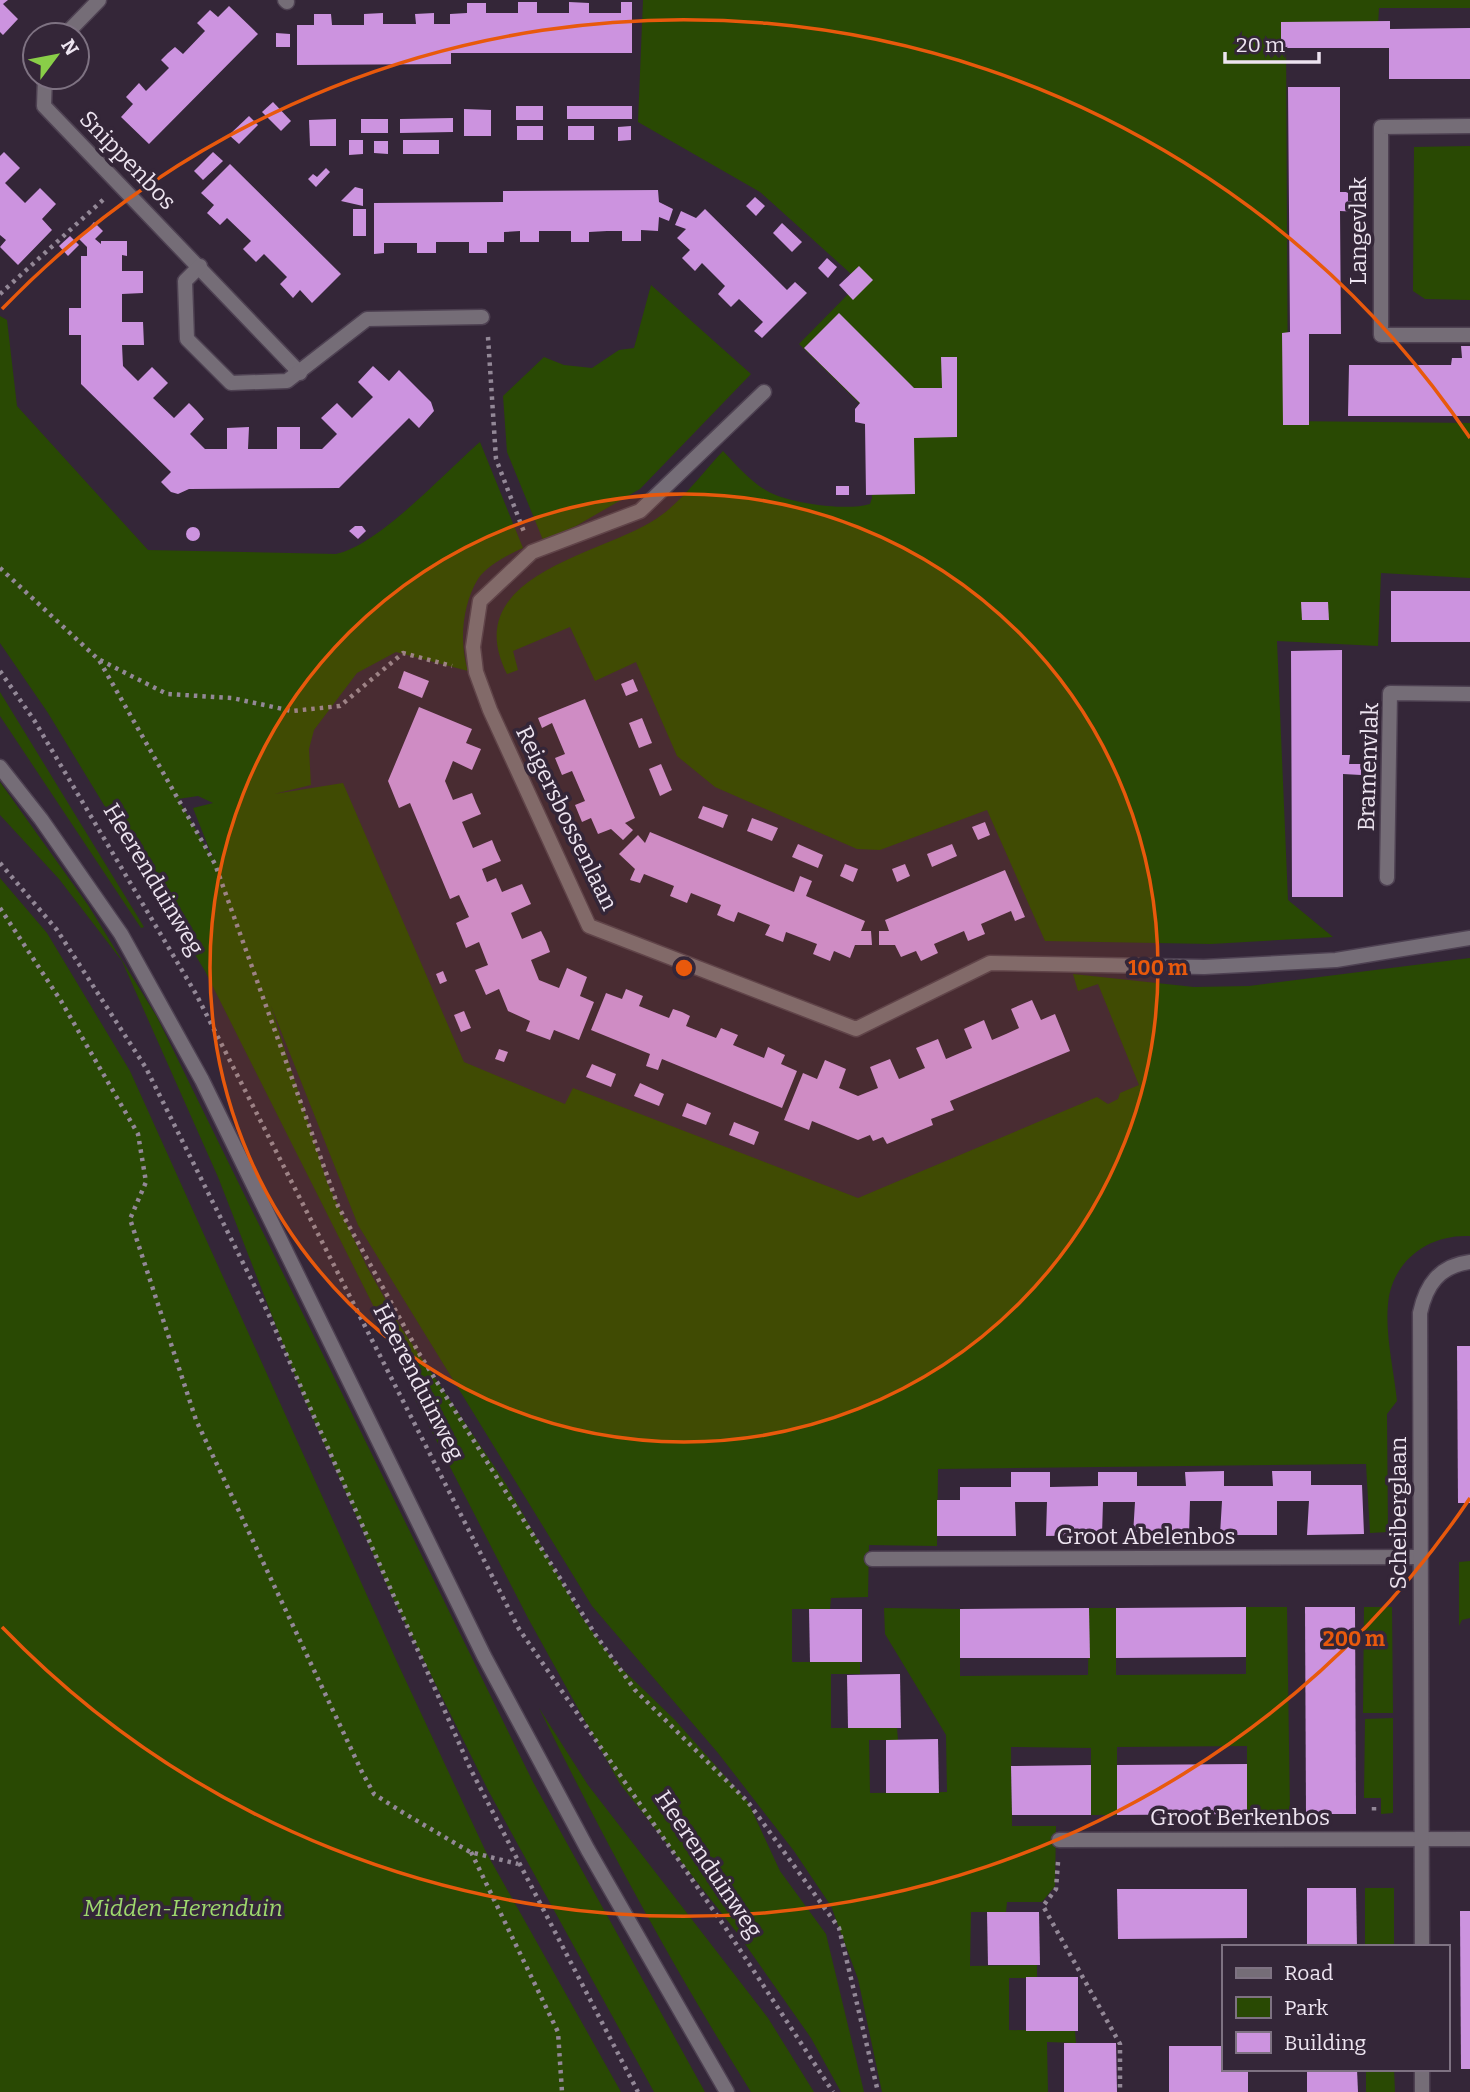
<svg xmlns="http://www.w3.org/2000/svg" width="1470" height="2092" font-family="Bitter,serif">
<rect width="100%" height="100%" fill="#342638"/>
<g fill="#294903" fill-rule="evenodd">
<path d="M643,0H1470V8H1379L1378,25L1286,28L1288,421L1470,423V578L1381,573L1378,646L1277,641L1288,900L1333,937L1211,944L1045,941L987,810L880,850L857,849L715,787L677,756L636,662L595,681L570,627L513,651L518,670L507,674C458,577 595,556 651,522C679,506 701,474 723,451C738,467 757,489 778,496C800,504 848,511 870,504L872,498L867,411L799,344L860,282L760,192L638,122Z"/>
<path d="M1470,146V300L1425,299L1413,291L1414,147Z"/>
<path d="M651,285L751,374L640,489L576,526L543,540L507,452L503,396L544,357L564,365L592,368L619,350L634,348Z"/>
<path d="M0,316L7,320L17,406L148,550L336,554C379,545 445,472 480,442L523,548C509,554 486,566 478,579C462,605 459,643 468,671L396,652L357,673L314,730L309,749L311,785L274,794L343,783L464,1062L565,1104L573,1088L858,1198L1097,1097L1108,1104L1118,1099L1120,1093L1139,1085L1098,984L1078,991L1073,974L1194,987L1249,986L1470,958V1236C1428,1234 1392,1261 1388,1304C1385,1335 1394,1371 1397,1401L1387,1414L1388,1532L1370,1533L1366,1464L938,1469L937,1546L869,1545L868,1597L831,1598L830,1609H792V1662H860V1674H831V1728H897L898,1740H869L870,1793L947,1792L946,1735L885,1634L884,1608L960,1609V1676L1088,1675L1089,1608H1116V1675L1246,1674V1607H1287L1290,1813L1247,1814V1746L1117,1747V1815H1091V1748L1011,1747L1012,1826H1056L1055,1886L1042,1902H1007L1006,1912H971L970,1966L1037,1965V1978H1009V2030L1075,2031L1076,2043L1047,2042L1048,2092H882L858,1979L831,1906L794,1851L718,1753L592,1606L358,1225L271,1006L327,1182L367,1267L402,1329L506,1484L581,1616L613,1660L675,1720L748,1802L780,1871L826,1934L864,2092H841L811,2038L738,1934L620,1784L529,1620L416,1401L388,1335L205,971L48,713L0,643ZM198,796L213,803L193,808L214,861L178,799Z"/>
<path d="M0,692L144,927L141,928L0,716Z"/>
<path d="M0,782L88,905L157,1017L533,1782L705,2092H654L488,1790L391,1594L304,1398L218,1177L122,961L59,879L0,815Z"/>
<path d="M0,878L47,933L130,1071L398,1664L486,1852L621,2092H0Z"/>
<path d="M1470,1561V1618L1462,1620L1459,1626V1562Z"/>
<path d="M1364,1607H1392L1393,1713H1363Z"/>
<path d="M539,1708L588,1785L768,2018L814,2092H751C673,1968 604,1840 539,1708Z"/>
<path d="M1393,1718V1813L1381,1814V1798H1364L1365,1719Z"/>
<rect x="1365" y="1888" width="29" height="59"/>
<path d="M1366,2069H1394L1395,2092H1366Z"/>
</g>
<g fill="#cc93df">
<path d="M0,0H8L3,4L18,19L3,35L0,32Z"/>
<path d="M518,2H537V13H569V2L589,3V13H621V2H632V53H451V64L297,65V25H314V14H331L332,25H364V14L383,13V24H416L415,14L434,13V24H450V14L467,13V3H486V13H518Z"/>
<path d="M229,6L258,34L149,144L121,117L133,104L126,97L139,83L146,91L169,68L161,60L168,53L175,47L183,54L205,31L197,23L210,10L218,17Z"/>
<path d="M1390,21V29L1470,28V79H1389V48H1281V22Z"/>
<path d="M276,33L290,34V47H276Z"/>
<path d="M1288,87H1340V192H1348V201H1359V212L1340,211L1341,334H1309V425H1283L1282,333L1290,332Z"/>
<path d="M273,102L291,121L281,131L262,112Z"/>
<rect x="516" y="106" width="27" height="14"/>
<rect x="567" y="106" width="65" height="13"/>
<path d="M464,109L491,110V136H464Z"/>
<path d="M249,116L258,125L239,144L229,135Z"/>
<path d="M453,118V132L400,133V119Z"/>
<path d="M336,119V146H310L309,120Z"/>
<rect x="361" y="119" width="27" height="14"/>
<rect x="517" y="126" width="26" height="14"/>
<rect x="568" y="126" width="26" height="14"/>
<path d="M631,126V140L618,141V127Z"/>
<path d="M349,140H363V154L349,155Z"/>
<rect x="403" y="140" width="36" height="14"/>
<path d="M374,141H388V154L374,153Z"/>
<path d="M4,152L20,168L5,183L25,203L40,188L56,204L42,219L52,230L18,265L0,247L6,240L0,235V156Z"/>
<path d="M213,152L223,161L203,180L194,171Z"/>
<path d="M230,164L341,274L312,303L300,290L293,298L280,284L287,277L264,254L256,262L243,249L251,241L227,218L220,225L207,213L214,205L201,193Z"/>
<path d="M326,168L330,172L316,187L308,179L313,174L317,177Z"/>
<path d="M355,187L363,189V206L341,201Z"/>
<path d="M658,190L659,202L673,209L669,221L659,217L658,231L641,230V241H622V231H607L589,232V242H571V231H539V242H520V231L504,232V242H487V253H469V242H436V253H417V243H384V253L374,254V203L503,202V191Z"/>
<path d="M755,197L765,206L756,216L746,206Z"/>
<rect x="353" y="209" width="13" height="27"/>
<path d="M705,209L787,290L795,282L807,293L762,338L754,331L763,322L739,299L731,307L718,294L725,286L702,263L695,271L682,258L690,250L677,238L686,229L675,225L681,211L696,218Z"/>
<path d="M94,222L103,231L95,239L101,244V241H127V256L122,255V271H143V293L122,294V322H143L144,345H122L123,366L138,381L152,367L168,383L153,398L174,418L189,403L197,411L204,419L190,434L205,449H227V428L249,427L248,449H277V427H300V449H322L337,434L321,418L337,403L352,418L373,397L358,382L373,366L389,381L399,370L431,402L434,411L419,428L409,418L339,488L189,489L178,494L171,492L161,482L171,472L81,384V335H69V308H81V256H87V247L79,239Z"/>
<path d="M782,223L802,242L792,252L773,233Z"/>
<path d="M70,236L79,245L68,256L59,246Z"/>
<path d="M827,258L837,267L828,278L818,268Z"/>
<path d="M859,266L873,280L853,300L839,285Z"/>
<path d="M839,313L914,388H942L941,357H957V437L914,438L915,494L866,495L865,424L855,422V409L860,403L804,348Z"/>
<path d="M1461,346H1470V416H1348L1349,365H1451L1452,358H1462Z"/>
<rect x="836" y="486" width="13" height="9"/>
<path d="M355,526H362L366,531L358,539L349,531Z"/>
<circle cx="193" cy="534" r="7"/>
<rect x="1391" y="591" width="79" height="51"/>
<path d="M1301,602H1328L1329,620H1302Z"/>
<path d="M1342,650V755H1350L1349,764H1361V775L1343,774V897H1292L1291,651Z"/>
<path d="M404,671L429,681L422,698L398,688Z"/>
<path d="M633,679L638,691L626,696L621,684Z"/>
<path d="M585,699L635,818L625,823L633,830L623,840L611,829L598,834L591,818L582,822L575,805L585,801L572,771L562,775L555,758L565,754L552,723L542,728L538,718Z"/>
<path d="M419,707L472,729L466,743L481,749L472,770L453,761L445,781L453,800L472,793L476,803L481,814L462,822L473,848L492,840L496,850L501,861L482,869L487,882L496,878L502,892L522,884L531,904L511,913L522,939L541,931L546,941L550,952L531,960L539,980L559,988L567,968L587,977L580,996L594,1002L579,1040L554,1030L550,1040L526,1031L530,1021L508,1011L499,989L486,995L475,970L488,965L479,942L466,948L456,923L469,917L459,895L450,899L410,803L399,808L388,781Z"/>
<path d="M642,718L652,743L639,748L629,723Z"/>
<path d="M661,764L672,790L660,796L649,769Z"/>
<path d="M703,806L728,815L723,828L698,818Z"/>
<path d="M752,818L778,828L772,841L747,831Z"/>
<path d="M985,822L990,835L978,840L972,827Z"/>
<path d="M650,832L794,892L800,876L812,881L806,896L865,921L861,931H871L872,945H855L850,958L834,951L830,961L813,954L817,944L786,932L783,942L765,935L770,925L738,912L734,922L726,919L717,915L721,905L691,893L687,903L670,896L674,886L644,874L640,883L630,880L635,869L619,854L638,835L645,843Z"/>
<path d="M798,844L823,855L818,868L792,857Z"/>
<path d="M952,844L957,856L932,867L927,854Z"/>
<path d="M845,864L858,869L853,882L840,876Z"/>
<path d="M905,864L910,876L897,882L892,869Z"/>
<path d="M1005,870L1025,917L1015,921L1011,911L981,924L985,934L968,941L964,931L934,944L938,953L921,961L916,951L901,957L895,945H879V931H889L885,920Z"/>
<path d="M443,971L447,981L440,984L436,974Z"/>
<path d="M626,989L643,996L639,1006L669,1018L673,1009L682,1012L690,1016L686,1026L716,1038L721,1028L738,1035L733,1045L764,1058L768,1047L785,1055L781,1064L797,1071L782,1108L662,1059L658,1070L646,1066L650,1054L591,1030L606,993L622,999Z"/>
<path d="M1032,1000L1041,1020L1055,1014L1070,1051L950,1101L954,1110L931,1119L933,1125L887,1144L883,1137L873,1141L870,1135L858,1140L812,1121L809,1130L784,1120L803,1073L817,1079L825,1060L846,1069L839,1088L858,1096L878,1088L870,1067L890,1059L899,1079L925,1068L916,1048L938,1039L946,1059L960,1053L972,1048L964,1029L984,1020L992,1040L1006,1034L1019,1028L1011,1009Z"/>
<path d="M464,1011L471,1028L461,1032L454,1015Z"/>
<path d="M499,1049L508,1052L504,1062L495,1059Z"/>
<path d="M592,1064L616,1074L611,1087L586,1077Z"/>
<path d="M640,1083L664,1094L659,1106L634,1096Z"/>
<path d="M687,1103L711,1113L706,1125L682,1116Z"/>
<path d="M734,1122L759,1132L754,1145L729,1135Z"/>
<path d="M1457,1346H1470V1503H1458Z"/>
<path d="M1224,1471V1486H1273L1272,1471H1311V1485H1362L1364,1534L1307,1535L1309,1501H1277V1535H1220L1222,1501H1190L1189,1535H1133L1135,1502H1103L1102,1535L1046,1536L1047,1502H1015L1016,1536H937V1500H960V1487H1011V1472H1050V1487L1098,1486V1472H1137V1486H1186L1185,1472Z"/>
<path d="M1246,1607V1657L1116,1658V1608Z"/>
<path d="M1305,1607H1355L1356,1814H1306Z"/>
<path d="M1089,1608L1090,1658H960V1609Z"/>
<path d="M809,1609H862V1662H810Z"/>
<path d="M900,1674L901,1728H848L847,1675Z"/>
<path d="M938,1739L939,1793H886V1740Z"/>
<path d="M1247,1764V1814L1117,1815V1765Z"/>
<path d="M1091,1765V1815H1012L1011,1766Z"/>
<path d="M1307,1888H1356L1357,1947H1307Z"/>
<path d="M1117,1889H1247V1938L1118,1939Z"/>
<path d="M1460,1911H1470V2069H1461Z"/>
<path d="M987,1912H1039L1040,1965H988Z"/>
<rect x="1026" y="1977" width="52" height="54"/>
<path d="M1064,2043H1116L1117,2092H1064Z"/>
<path d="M1169,2046H1223V2069H1248V2092H1169Z"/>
<path d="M1307,2069H1357L1358,2092H1307Z"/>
</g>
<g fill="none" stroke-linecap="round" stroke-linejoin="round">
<g stroke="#4e4152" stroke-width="17">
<path id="service" d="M285,0L287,2"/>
</g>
<g stroke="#4e4152" stroke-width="17">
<g id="minor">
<path d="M65,35L99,0"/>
<path d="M45,77L44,106L300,373"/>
<path d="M1470,126L1381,127V335H1470"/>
<path d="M200,266L185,281L187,339L231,383L287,381L367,319L482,317"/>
<path d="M764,392L640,511L532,552L480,601L473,647L476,672L490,710L589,926L856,1029L990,963L1204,967L1336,960L1470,938"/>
<path d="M1387,878L1390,693L1470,694"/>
<path d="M872,1559L1420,1557"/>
<path d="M1059,1840L1470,1839"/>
</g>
</g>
<g stroke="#4e4152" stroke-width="17">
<g id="tertiary">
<path d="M0,767L41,819L121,934L202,1080L484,1656L588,1850L727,2092"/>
<path d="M1422,1947L1420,1313C1426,1285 1439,1266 1470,1262"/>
<path d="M1422,2069V2092"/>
</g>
</g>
<g stroke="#938897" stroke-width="4.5" stroke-dasharray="3.5 5" stroke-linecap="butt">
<path d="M0,294L104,199"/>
<path d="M488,337L496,459L524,532"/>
<path d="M0,568L99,660L215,864L338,1206L420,1355L595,1634L635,1690L748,1802L839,1928L878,2092"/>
<path d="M100,660L167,694L232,698L292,711L340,706L403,653L452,666"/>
<path d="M0,671L34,720L196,994L519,1629L727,1930L833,2092"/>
<path d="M0,863L57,930L146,1068L268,1313L471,1770L638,2092"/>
<path d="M0,908L61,1001L138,1134L146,1182L130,1219L196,1420L362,1772L374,1794L402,1812L470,1852L518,1864"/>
<path d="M1374,1807V1812"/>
<path d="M471,1852L558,2032L562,2092"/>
<path d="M1058,1862L1056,1889L1043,1906L1120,2044V2092"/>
</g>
<use href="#service" stroke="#756d77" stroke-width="14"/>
<use href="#minor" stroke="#756d77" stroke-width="14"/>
<use href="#tertiary" stroke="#756d77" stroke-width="14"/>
</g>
<circle cx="684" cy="968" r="474" fill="#e8590c" fill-opacity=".12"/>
<g fill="none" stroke="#e8590c" stroke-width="3.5">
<circle cx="684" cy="968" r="474"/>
<path d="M1470 1498A948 948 0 0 1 2 1627M2 309A948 948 0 0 1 1470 438"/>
</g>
<g text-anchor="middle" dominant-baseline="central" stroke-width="7" stroke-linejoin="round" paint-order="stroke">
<g font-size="23" fill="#ede4f0" stroke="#342638">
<text transform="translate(128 160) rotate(46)">Snippenbos</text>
<text transform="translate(1358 231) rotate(-90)">Langevlak</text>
<text transform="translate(1368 767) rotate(-88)">Bramenvlak</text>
<text transform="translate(567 818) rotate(64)">Reigersbossenlaan</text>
<text transform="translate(154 879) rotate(59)">Heerenduinweg</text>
<text transform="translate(419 1382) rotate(63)">Heerenduinweg</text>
<text transform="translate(1398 1513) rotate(-90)">Scheiberglaan</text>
<text x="1146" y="1536">Groot Abelenbos</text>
<text x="1240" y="1817">Groot Berkenbos</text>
<text transform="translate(709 1864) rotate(56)">Heerenduinweg</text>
</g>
<g font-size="23" font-style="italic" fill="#9ed96d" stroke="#342638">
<text x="183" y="1908">Midden-Herenduin</text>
</g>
</g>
<circle cx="684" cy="968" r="10" fill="#e8590c" stroke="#342638" stroke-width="3.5"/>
<g font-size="21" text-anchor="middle" font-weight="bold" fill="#e8590c" stroke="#342638" stroke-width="7" stroke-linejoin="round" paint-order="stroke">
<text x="1158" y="975">100 m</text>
<text x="1354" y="1646">200 m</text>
</g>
<rect x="1222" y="1945" width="228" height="126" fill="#342638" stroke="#7e7282" stroke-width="2"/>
<rect x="1236" y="1968" width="35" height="10" fill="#756d77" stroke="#7e7282" stroke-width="2"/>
<text x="1284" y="1980" font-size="21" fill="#ede4f0">Road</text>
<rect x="1236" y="1997" width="35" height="21" fill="#294903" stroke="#7e7282" stroke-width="2"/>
<text x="1284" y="2015" font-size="21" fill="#ede4f0">Park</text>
<rect x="1236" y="2032" width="35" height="21" fill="#cc93df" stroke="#7e7282" stroke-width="2"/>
<text x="1284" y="2050" font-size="21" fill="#ede4f0">Building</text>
<g transform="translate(56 56) rotate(58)"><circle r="33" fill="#342638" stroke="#7e7282" stroke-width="2"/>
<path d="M0-5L12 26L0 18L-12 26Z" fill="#89ce48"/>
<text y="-10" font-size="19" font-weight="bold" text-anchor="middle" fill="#ede4f0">N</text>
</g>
<path d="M1225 52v10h94v-10" fill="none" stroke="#ede4f0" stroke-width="3.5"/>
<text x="1236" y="52" font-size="21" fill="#ede4f0" stroke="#342638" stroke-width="5" paint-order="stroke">20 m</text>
</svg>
